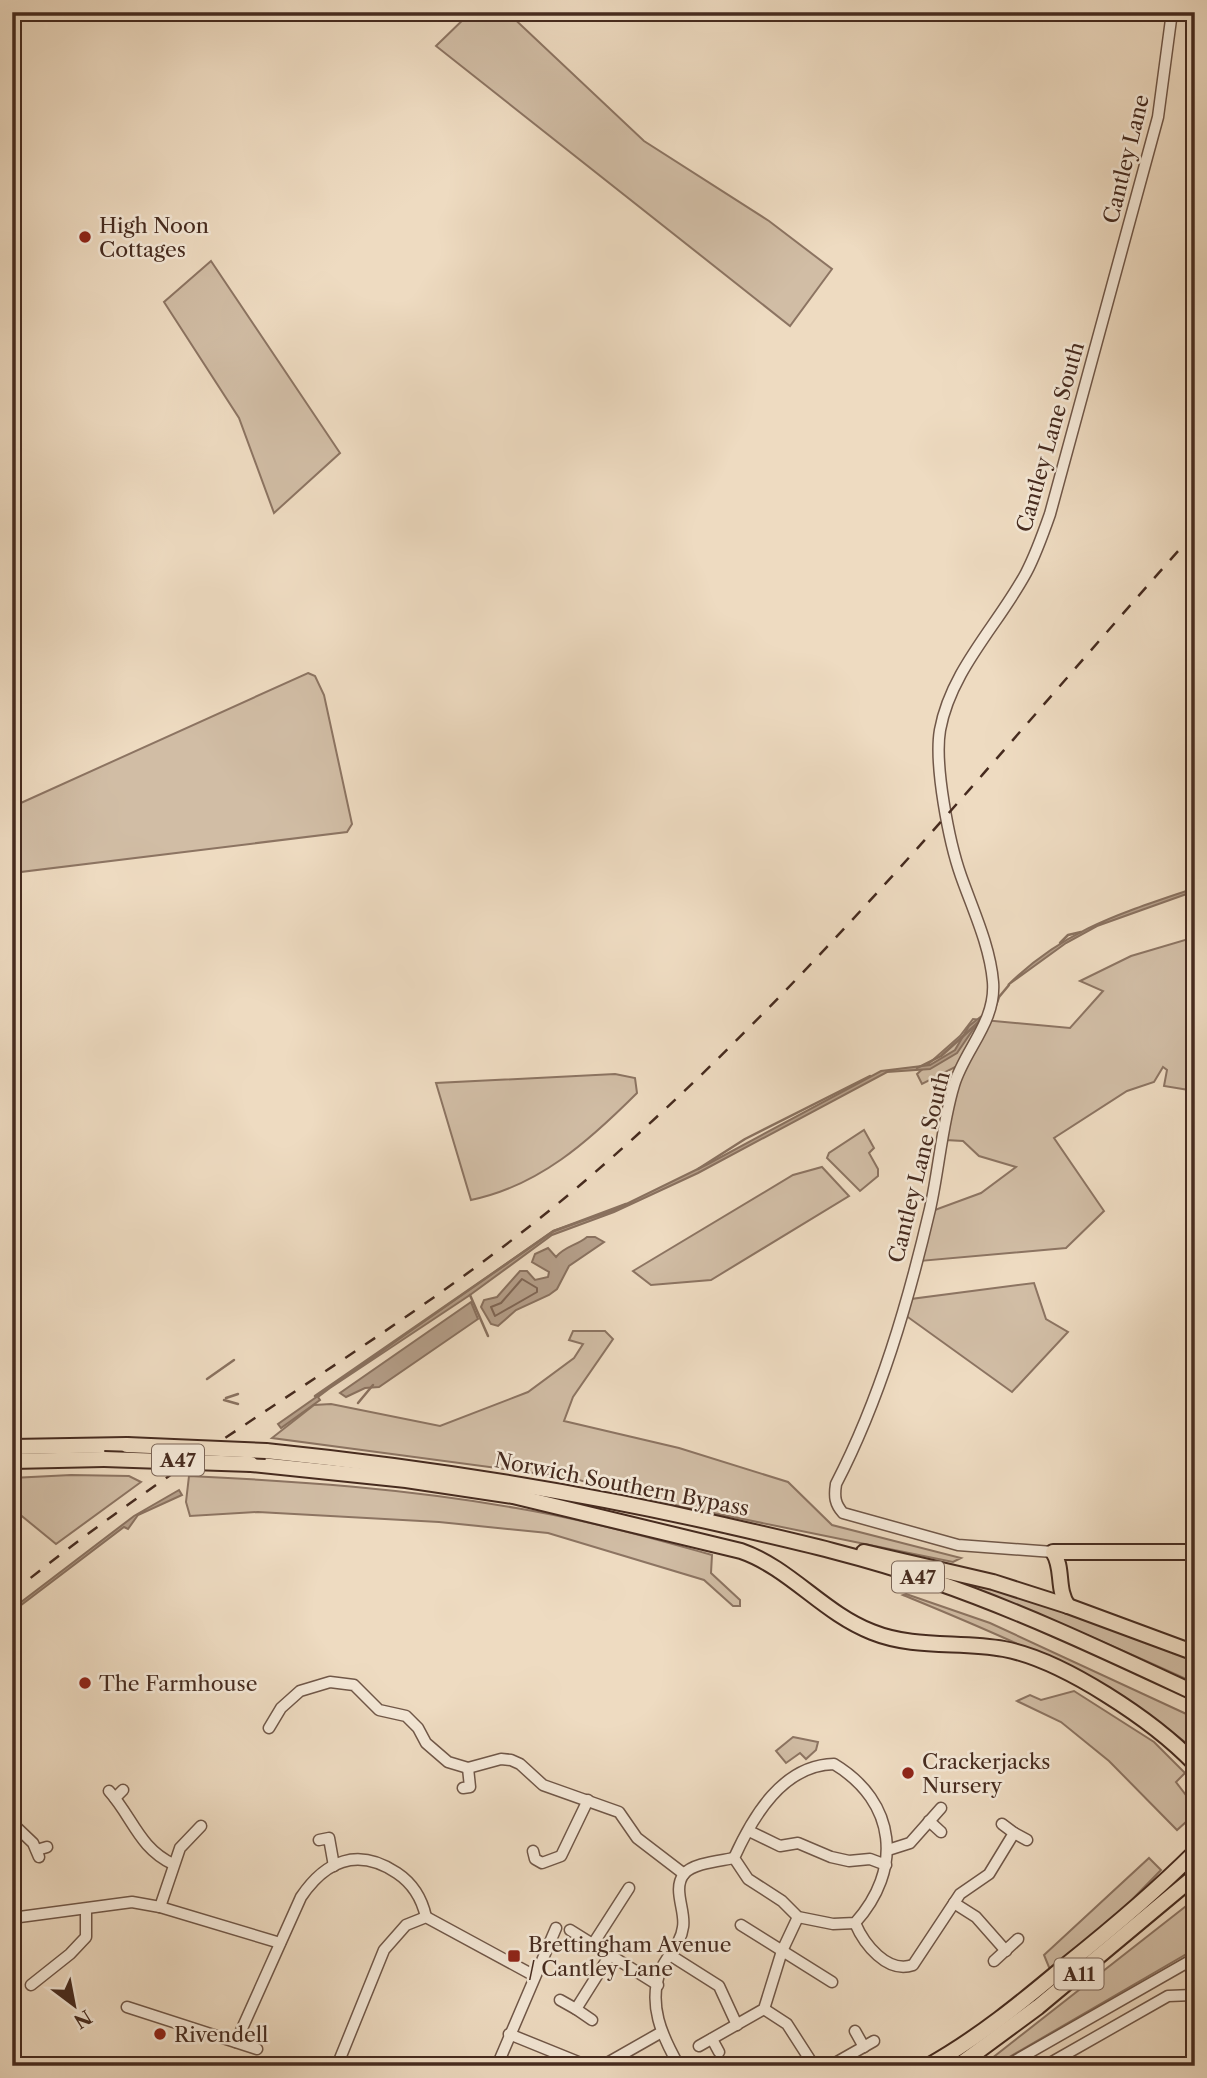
<svg xmlns="http://www.w3.org/2000/svg" width="1207" height="2078" font-family="'Libre Caslon Text',serif">
<rect width="100%" height="100%" fill="#eedbc1"/>
<filter id="stains"><feTurbulence type="fractalNoise" baseFrequency=".00286" numOctaves="4"/><feColorMatrix values="0 0 0 0 .2 0 0 0 0 .09 0 0 0 0 .02 0 0 0 .5 -.17"/></filter>
<radialGradient id="worn" r=".72"><stop offset=".6" stop-color="#630" stop-opacity="0"/><stop offset="1" stop-color="#630" stop-opacity=".3"/></radialGradient>
<g fill="#d1bda5" stroke="#8c7462" stroke-width="2">
<path d="M471,12H507L644,141L769,221L832,269L790,326L436,46Z"/>
<path d="M211,261L340,453L274,513L239,418L164,302Z"/>
<path d="M308,673L315,676L324,695L352,824L347,832L12,873V807Z"/>
<path d="M1195,937V1091L1164,1086L1167,1070L1163,1067L1154,1082L1127,1091L1054,1138L1104,1211L1066,1248L920,1261L932,1211L981,1193L1016,1167L979,1156L963,1141L946,1140L959,1065L922,1084L917,1074L960,1036L973,1019L1070,1028L1103,991L1080,981L1131,956Z"/>
<path d="M615,1074L635,1078L637,1093C589,1141 539,1186 471,1200L436,1083Z"/>
<path d="M864,1130L874,1148L869,1153L878,1169V1176L860,1191L827,1158L829,1153Z"/>
<path d="M822,1167L849,1196L711,1280L651,1285L633,1271L793,1175Z"/>
<path d="M1034,1283L1046,1319L1068,1332L1012,1392L905,1315L911,1299Z"/>
<path d="M573,1331H605L613,1339L573,1397L564,1421L679,1448L788,1482L832,1525L961,1558L953,1562L679,1506L571,1478L272,1438L314,1405L331,1404L440,1426L528,1392L574,1358L583,1344L569,1340Z"/>
<path d="M71,1475L129,1476L141,1482L56,1544L12,1508V1478Z"/>
<path d="M189,1476C299,1481 408,1489 516,1508C582,1519 648,1537 712,1555L711,1573L740,1600V1606H733L704,1580L548,1533L439,1522L258,1512L190,1516L186,1502Z"/>
<path d="M923,1573L994,1586L1195,1660V1683C1105,1642 1017,1603 923,1573Z"/>
<path d="M906,1594L990,1623L1195,1718V1742L1190,1746C1104,1677 1005,1637 903,1595Z"/>
<path d="M1074,1691L1154,1742L1185,1773L1176,1782L1195,1807L1187,1821L1177,1830L1109,1761L1061,1722L1017,1701L1030,1695L1041,1700Z"/>
<path d="M793,1737L818,1742L816,1750L806,1759L800,1753L786,1763L776,1751Z"/>
<path d="M1149,1858L1161,1870L1118,1914L1051,1972L1044,1955Z"/>
<path d="M1195,1899V1949L994,2066H982Z"/>
</g>
<g fill="#b59f8a" stroke="#89715f" stroke-width="2">
<path d="M1195,888V891L1097,926L1066,943L1008,985C1065,929 1122,913 1195,888Z"/>
<path d="M983,1015L957,1053L930,1069L887,1072L698,1173L614,1212L552,1235L470,1295L330,1388L318,1397L320,1400L281,1428L278,1424L553,1231L614,1210L708,1164L881,1071L930,1065L955,1050L969,1026Z"/>
<path d="M587,1237H595L604,1242L569,1266L557,1289L549,1295L516,1310L498,1326L491,1324L481,1307L484,1300L497,1297L520,1271H527L535,1280L548,1277L549,1272L532,1262L535,1254L548,1248L556,1257C565,1246 576,1246 587,1237Z"/>
<path d="M471,1302L478,1319L379,1387L365,1388L346,1397L340,1393Z"/>
<path d="M179,1490L182,1495L138,1515L128,1529L124,1527L12,1612V1609L134,1516Z"/>
</g>
<g fill="none" stroke-linecap="round" stroke-linejoin="round">
<path stroke="#7e6554" stroke-width="2" d="M522,1279L537,1288V1292L495,1316L491,1307L501,1303Z"/>
<g stroke="#89715f" stroke-width="2.5">
<path d="M1060,943L1068,935L1081,932"/>
<path d="M992,1016L999,997L1009,985"/>
<path d="M917,1068L941,1056L981,1020"/>
<path d="M698,1169L745,1139L870,1076"/>
<path d="M470,1295L488,1336"/>
<path d="M207,1379L234,1360"/>
<path d="M315,1396L554,1231L626,1204"/>
<path d="M226,1398L238,1394"/>
<path d="M224,1400L238,1404"/>
<path d="M358,1403L373,1385"/>
</g>
<g stroke="#705748" stroke-width="13">
<g id="minor">
<path d="M1053,1552L958,1545L843,1513C835,1504 834,1497 836,1484C880,1399 908,1303 930,1209C939,1169 942,1124 954,1085C965,1049 996,1022 993,982C990,946 973,910 961,876C949,842 934,765 940,730C951,670 998,625 1026,573C1036,554 1043,534 1050,514L1158,117L1172,12"/>
<path d="M269,1728L281,1708L300,1691L330,1682L354,1685L379,1710L406,1716L418,1728L426,1743L448,1762L468,1768L501,1759L511,1760L520,1764L543,1785L619,1812L637,1838L684,1874"/>
<path d="M834,1764C897,1802 903,1870 855,1923L833,1924L798,1917L782,1901L748,1879L734,1858C753,1816 783,1765 834,1764Z"/>
<path d="M463,1788L470,1787L468,1768"/>
<path d="M109,1791C133,1818 139,1848 173,1864"/>
<path d="M115,1798L123,1790"/>
<path d="M929,1821L941,1832"/>
<path d="M12,1823L33,1843L39,1857"/>
<path d="M749,1831L780,1846L798,1843L831,1857L849,1861L870,1859L886,1865"/>
<path d="M1014,1833L1027,1840"/>
<path d="M319,1840L329,1838L334,1866"/>
<path d="M37,1850L47,1847"/>
<path d="M888,1850L910,1843L941,1808"/>
<path d="M533,1851L535,1859L542,1863L561,1856L588,1800"/>
<path d="M954,1903L976,1917L1006,1951"/>
<path d="M160,1907L180,1848L201,1826"/>
<path d="M12,1918L132,1902L160,1907L280,1943"/>
<path d="M855,1923C864,1944 887,1974 913,1965L960,1894L989,1874L1014,1833L1002,1824"/>
<path d="M741,1925L832,1982"/>
<path d="M570,1930L658,1985"/>
<path d="M593,1944L629,1888"/>
<path d="M670,1955L719,1986L737,2025"/>
<path d="M994,1961L1018,1939"/>
<path d="M31,1985L70,1954L86,1937V1910"/>
<path d="M560,2000L576,2009L610,1955"/>
<path d="M127,2007L257,2049"/>
<path d="M576,2009L592,2020"/>
<path d="M764,2009L787,2024L814,2066"/>
<path d="M855,2031L864,2047"/>
<path d="M509,2034L588,2066"/>
<path d="M712,2039L719,2052"/>
<path d="M236,2042L301,1897C326,1860 358,1847 397,1873C412,1883 422,1899 426,1917"/>
<path d="M699,2046L764,2009L782,1951L798,1917"/>
<path d="M337,2066L384,1950L406,1925L426,1917L533,1975"/>
<path d="M497,2066L556,1928"/>
<path d="M602,2066L660,2033"/>
<path d="M679,2066C662,2036 647,2004 661,1969C668,1954 681,1944 683,1927C686,1911 672,1889 684,1874C693,1863 720,1861 734,1858"/>
<path d="M830,2066L874,2041"/>
<path d="M1006,2066L1195,1958"/>
<path d="M1045,2066L1168,1996L1193,1995"/>
</g>
</g>
<g stroke="#462b1f" stroke-width="18">
<g id="highway">
<path d="M12,1447L127,1445"/>
<path d="M266,1451C421,1467 572,1490 724,1525C794,1541 865,1557 933,1581C1023,1612 1109,1653 1195,1693"/>
<path d="M12,1461L104,1459"/>
<path d="M251,1464L406,1480L513,1496L741,1551C790,1568 823,1613 872,1632C914,1649 960,1641 1004,1649C1063,1660 1154,1721 1195,1764"/>
<path d="M864,1552L993,1582L1068,1606L1195,1653"/>
<path d="M1068,1606C1056,1589 1064,1568 1053,1552H1195"/>
<path d="M928,2066C978,2038 1022,2002 1066,1965C1111,1929 1155,1892 1195,1852"/>
<path d="M958,2066L1038,2007L1195,1876"/>
</g>
</g>
<use href="#minor" stroke="#f4e8d7" stroke-width="10"/>
<use href="#highway" stroke="#eedbc1" stroke-width="14"/>
<path stroke="#462b1f" stroke-width="2.5" stroke-dasharray="12 12" stroke-linecap="butt" d="M12,1593C192,1445 401,1337 579,1186C807,992 996,755 1195,532"/>
<g stroke="#462b1f" stroke-width="18" stroke-linecap="butt">
<g id="highway-bridge">
<path d="M127,1445L266,1451"/>
<path d="M104,1459L251,1464"/>
</g>
</g>
<use href="#highway-bridge" stroke="#eedbc1" stroke-width="14"/>
</g>
<g fill="#8f2418" stroke="#f4e8d7" stroke-width="2.5">
<circle cx="85" cy="237" r="7"/>
<circle cx="85" cy="1683" r="7"/>
<circle cx="908" cy="1773" r="7"/>
<rect x="507" y="1949" width="14" height="14" rx="3.5"/>
<circle cx="160" cy="2034" r="7"/>
</g>
<g text-anchor="middle" dominant-baseline="central" stroke-width="5" stroke-linejoin="round" paint-order="stroke">
<g fill="#f4e8d7" stroke="#7a6456" stroke-width="2">
<rect x="152" y="1444.5" width="52" height="31" rx="5"/>
<rect x="892" y="1561.5" width="52" height="31" rx="5"/>
<rect x="1054.5" y="1958.5" width="49" height="31" rx="5"/>
</g>
<g font-size="19" font-weight="bold" fill="#462b1f">
<text x="178" y="1460">A47</text>
<text x="918" y="1577">A47</text>
<text x="1079" y="1974">A11</text>
</g>
<g font-size="21" fill="#462b1f" stroke="#f4e8d7">
<text transform="translate(1126 159) rotate(-76)">Cantley Lane</text>
<text transform="translate(1050 437) rotate(-74)">Cantley Lane South</text>
<text transform="translate(919 1167) rotate(-76)">Cantley Lane South</text>
<text transform="translate(622 1484) rotate(11)">Norwich Southern Bypass</text>
</g>
<g font-size="21" fill="#462b1f" stroke="#f4e8d7" text-anchor="start">
<text x="99" y="225">High Noon<tspan x="99" dy="24">Cottages</tspan></text>
<text x="99" y="1683">The Farmhouse</text>
<text x="922" y="1761">Crackerjacks<tspan x="922" dy="24">Nursery</tspan></text>
<text x="528" y="1944">Brettingham Avenue<tspan x="528" dy="24">/ Cantley Lane</tspan></text>
<text x="174" y="2034">Rivendell</text>
</g>
</g>
<rect width="1207" height="2078" fill="none" stroke="#eedbc1" stroke-width="42"/>
<rect x="14" y="14" width="1179" height="2050" fill="none" stroke="#462b1f" stroke-width="3.5"/>
<rect x="21" y="21" width="1165" height="2036" fill="none" stroke="#462b1f" stroke-width="2"/>
<g transform="translate(74 2005) rotate(148)" stroke="#f4e8d7" stroke-width="5" paint-order="stroke">
<path d="M0-5L12 26L0 18L-12 26Z" fill="#462b1f"/>
<text y="-10" font-size="19" font-weight="bold" text-anchor="middle" fill="#462b1f">N</text>
</g>
<rect width="100%" height="100%" filter="url(#stains)"/>
<rect width="100%" height="100%" fill="url(#worn)"/>
</svg>
